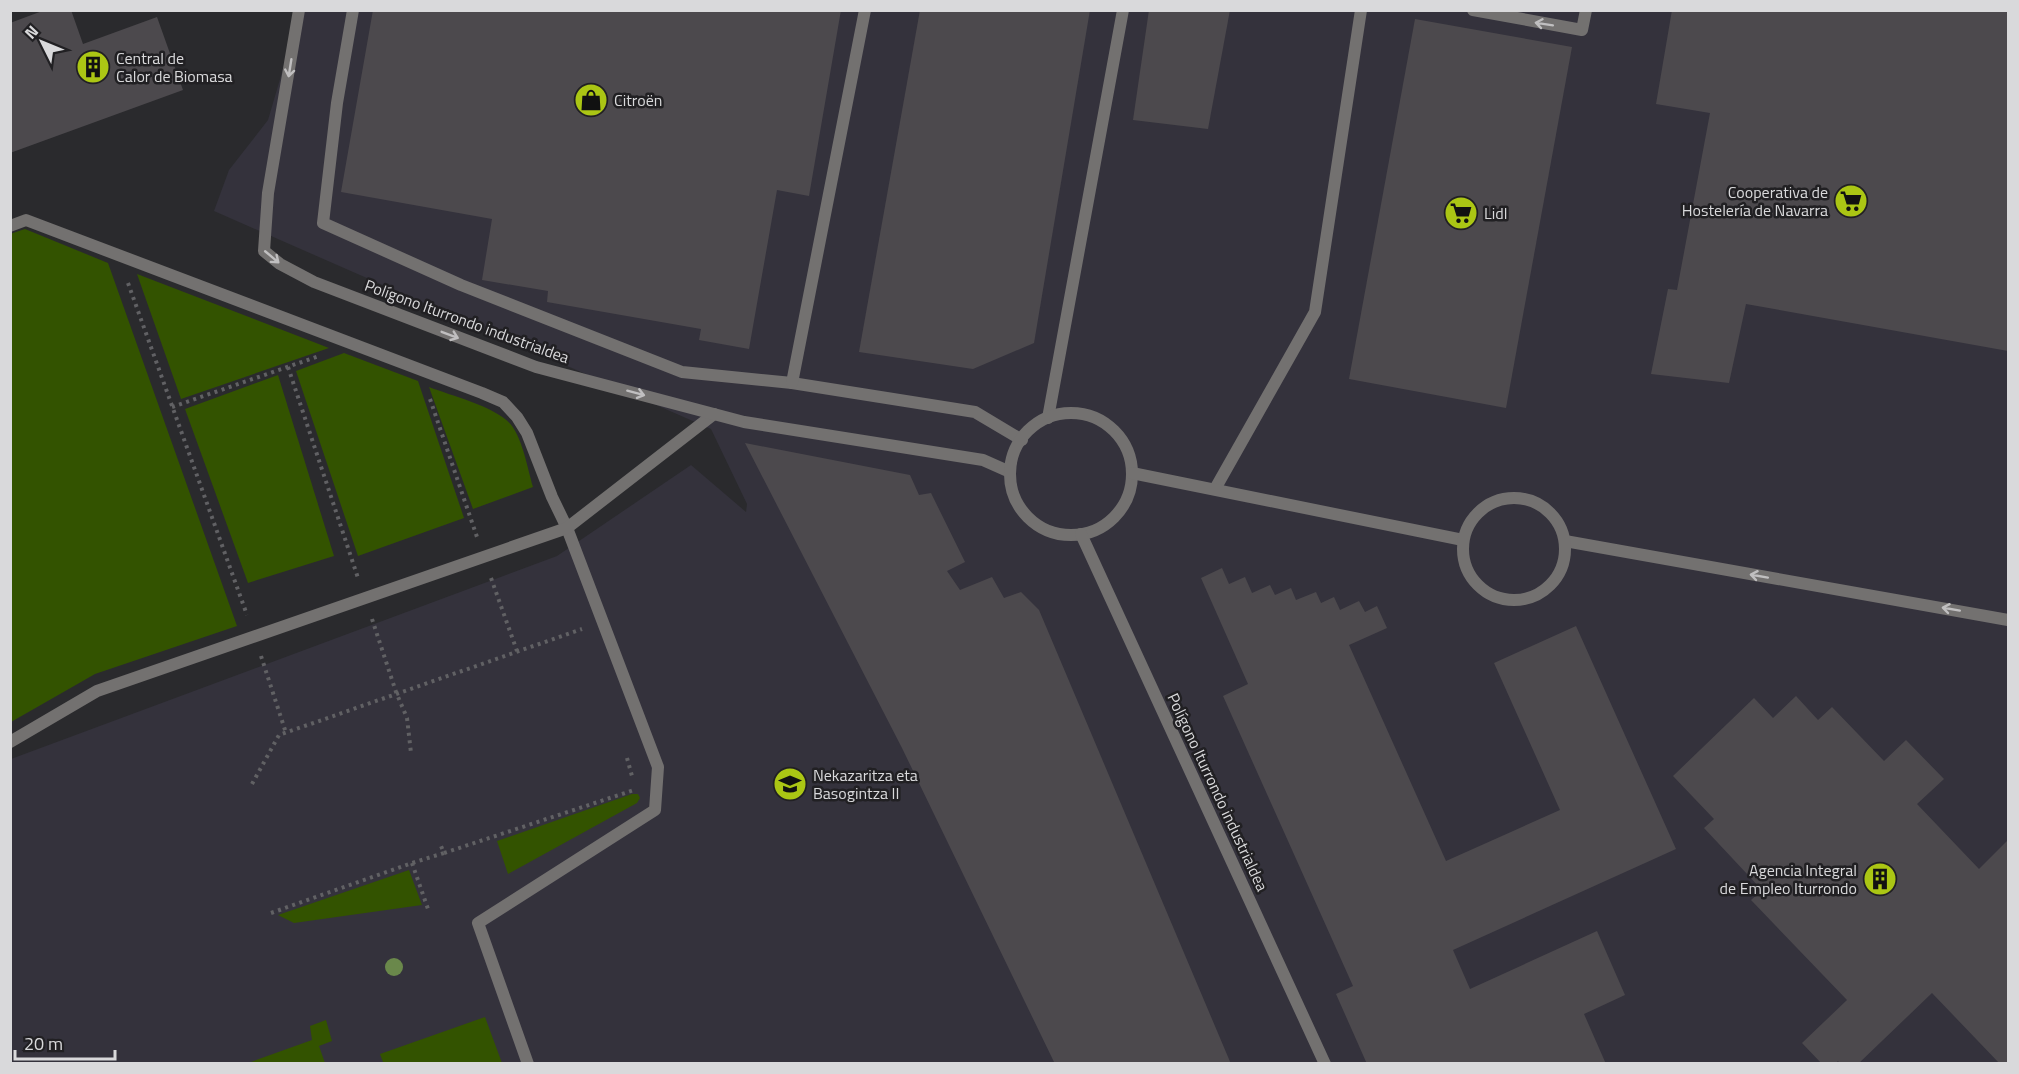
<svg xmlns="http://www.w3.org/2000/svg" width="2019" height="1074" font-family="'Titillium Web',sans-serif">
<rect width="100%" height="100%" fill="#2a2a2d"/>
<path fill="#34323c" d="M300,11H2008V1063L11,1064V759L557,556L691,465L746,512L747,504L711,429L214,211L229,170L268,120Z"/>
<g fill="#335300">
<path d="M25,229L108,263L237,626L95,674L11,722L10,234Z"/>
<path d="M137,274L329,348L181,399Z"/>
<path d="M344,353L418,381L464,518L358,556L296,371Z"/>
<path d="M278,375L334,556L248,583L185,409Z"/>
<path d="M429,387C452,396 498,407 512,426C523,441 528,470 533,487L473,509Z"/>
<path d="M632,794H638L640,798L637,803L508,874L497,841Z"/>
<path d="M409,870L422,905L294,923L278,915Z"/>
<path d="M485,1017L502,1063H382L383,1062L380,1054Z"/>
<path d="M326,1020L332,1041L319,1046L325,1063H248L312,1040L310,1026Z"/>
</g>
<g fill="#4c494d">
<path d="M45,10H71L83,44L157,17L183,90L10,153V23Z"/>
<path d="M373,10H841L809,196L777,190L749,349L699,340L701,329L547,302L548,291L482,280L492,219L341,192Z"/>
<path d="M920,10H1090L1034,343L973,369L859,352Z"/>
<path d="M1149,10H1230L1208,129L1133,120Z"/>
<path d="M1672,10H2008V351L1746,304L1729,383L1651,374L1668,289L1677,290L1710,113L1656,104Z"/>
<path d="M1415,19L1572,47L1506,408L1349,379Z"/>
<path d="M745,443L910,475L919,495L931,493L965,562L947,571L960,590L992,577L1004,598L1021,592L1039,610L1231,1064H1055L902,748Z"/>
<path d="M1222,568L1229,584L1245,577L1252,593L1270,585L1275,595L1291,588L1296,600L1316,592L1321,603L1334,597L1340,610L1359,601L1365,612L1377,606L1387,628L1349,645L1446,861L1560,810L1494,663L1576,626L1676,849L1453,950L1470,989L1597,931L1625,995L1584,1014L1606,1064H1367L1336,994L1353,986L1223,696L1248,684L1201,578Z"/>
<path d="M1796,696L1818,720L1832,707L1884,761L1906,740L1944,779L1917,804L1979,869L2008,840V1064H2000L1932,993L1858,1064H1840L1838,1061L1835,1064H1822L1802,1043L1847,1000L1751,900L1762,890L1704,828L1714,819L1673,776L1754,698L1773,718Z"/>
</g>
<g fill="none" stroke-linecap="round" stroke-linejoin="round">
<g stroke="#616164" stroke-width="4" stroke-dasharray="3 4.5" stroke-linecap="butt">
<path d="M128,283L247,615"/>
<path d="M288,367L358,578"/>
<path d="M430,399L477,537"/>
<path d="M172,407L319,356"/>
<path d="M491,578L517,651"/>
<path d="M372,619L396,692L407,718L411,753"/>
<path d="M261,656L286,733"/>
<path d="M627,758L632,776"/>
<path d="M252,784L279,735L582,629"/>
<path d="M444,853L634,790"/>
<path d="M412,863L428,909"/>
<path d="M271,913L412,863L444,853L441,846"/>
</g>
<g stroke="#737170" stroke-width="12">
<path d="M353,10L337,103L323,223L461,285L682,372L792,383L975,412L1022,440"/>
<path d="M1473,10L1582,30L1586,10"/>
<path d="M10,226L26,220L482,393L503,402L517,417L527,433L552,497L567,528L658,767L655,810L478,923L528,1064"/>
<path d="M792,383L865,10"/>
<path d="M1048,418L1123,10"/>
<path d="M1215,489L1315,312L1361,10"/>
<path d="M1565,541L2008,620"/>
<path d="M10,742L97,691L567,528L714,414"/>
</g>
<g stroke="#737170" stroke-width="12">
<path d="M299,10L268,193L264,251L280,264L314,282L536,367L744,422L983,460L1010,472"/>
<circle cx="1071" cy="474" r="61"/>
<path d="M1132,473L1463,540"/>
<circle cx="1514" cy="549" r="51"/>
<path d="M1081,534L1325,1064"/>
</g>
</g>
<circle fill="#6a884b" cx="394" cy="967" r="9"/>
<defs><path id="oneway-shaft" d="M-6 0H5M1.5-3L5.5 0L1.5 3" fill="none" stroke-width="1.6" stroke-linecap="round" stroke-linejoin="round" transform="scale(1.5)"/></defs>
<g stroke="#c0bfc0">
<use href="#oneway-shaft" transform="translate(1544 24) rotate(-171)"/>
<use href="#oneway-shaft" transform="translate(290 68) rotate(99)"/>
<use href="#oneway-shaft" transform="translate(272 257) rotate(40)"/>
<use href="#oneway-shaft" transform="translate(450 335) rotate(21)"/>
<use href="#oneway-shaft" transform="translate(636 393) rotate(15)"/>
<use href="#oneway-shaft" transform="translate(1759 576) rotate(-170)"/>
<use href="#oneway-shaft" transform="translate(1951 609) rotate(-170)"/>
</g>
<defs>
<g id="building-disc" transform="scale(1.725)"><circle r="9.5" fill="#abc614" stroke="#212023"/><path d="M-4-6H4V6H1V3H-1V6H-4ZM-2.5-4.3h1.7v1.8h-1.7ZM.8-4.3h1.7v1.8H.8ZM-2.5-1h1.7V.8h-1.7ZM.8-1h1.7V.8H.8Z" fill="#111"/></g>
<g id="shop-disc" transform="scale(1.725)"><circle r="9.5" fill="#abc614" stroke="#212023"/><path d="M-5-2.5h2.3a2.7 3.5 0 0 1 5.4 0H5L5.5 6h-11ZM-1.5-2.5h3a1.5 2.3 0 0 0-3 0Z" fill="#111"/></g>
<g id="supermarket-disc" transform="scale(1.725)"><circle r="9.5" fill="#abc614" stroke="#212023"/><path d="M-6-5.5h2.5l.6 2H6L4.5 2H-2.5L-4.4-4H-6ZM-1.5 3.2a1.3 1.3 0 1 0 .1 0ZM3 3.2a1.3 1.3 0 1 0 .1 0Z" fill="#111"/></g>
<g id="university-disc" transform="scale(1.725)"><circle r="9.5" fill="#abc614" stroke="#212023"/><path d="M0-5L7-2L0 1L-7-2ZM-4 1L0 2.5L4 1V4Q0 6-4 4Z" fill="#111"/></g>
</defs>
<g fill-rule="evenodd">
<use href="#building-disc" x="93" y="67"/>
<use href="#shop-disc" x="591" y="100"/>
<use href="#supermarket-disc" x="1851" y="201"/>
<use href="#supermarket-disc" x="1461" y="213"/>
<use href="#university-disc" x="790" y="784"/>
<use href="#building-disc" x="1880" y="879"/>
</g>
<g text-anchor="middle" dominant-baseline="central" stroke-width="5" stroke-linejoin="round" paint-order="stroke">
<g font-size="16" fill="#d9d9db" stroke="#212023" text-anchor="start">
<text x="116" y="58">Central de<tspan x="116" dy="18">Calor de Biomasa</tspan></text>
<text x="614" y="100">Citroën</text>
<text x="1828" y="192" text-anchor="end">Cooperativa de<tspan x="1828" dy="18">Hostelería de Navarra</tspan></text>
<text x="1484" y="213">Lidl</text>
<text x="813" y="775">Nekazaritza eta<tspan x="813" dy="18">Basogintza II</tspan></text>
<text x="1857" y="870" text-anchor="end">Agencia Integral<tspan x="1857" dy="18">de Empleo Iturrondo</tspan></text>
</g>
<g font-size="16" fill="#d9d9db" stroke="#212023">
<text transform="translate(467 321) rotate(20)">Polígono Iturrondo industrialdea</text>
<text transform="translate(1218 792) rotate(65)">Polígono Iturrondo industrialdea</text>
</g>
</g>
<rect width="2019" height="1074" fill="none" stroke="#d9d9db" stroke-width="24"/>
<g transform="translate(42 42) rotate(313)" stroke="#212023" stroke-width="4.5" paint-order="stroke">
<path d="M0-4.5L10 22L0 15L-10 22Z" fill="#d9d9db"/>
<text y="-9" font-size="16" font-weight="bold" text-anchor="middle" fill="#d9d9db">N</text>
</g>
<path d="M15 1050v9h100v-9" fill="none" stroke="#d9d9db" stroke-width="3"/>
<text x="24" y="1050" font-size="18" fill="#d9d9db" stroke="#212023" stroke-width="4.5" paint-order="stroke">20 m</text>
</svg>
